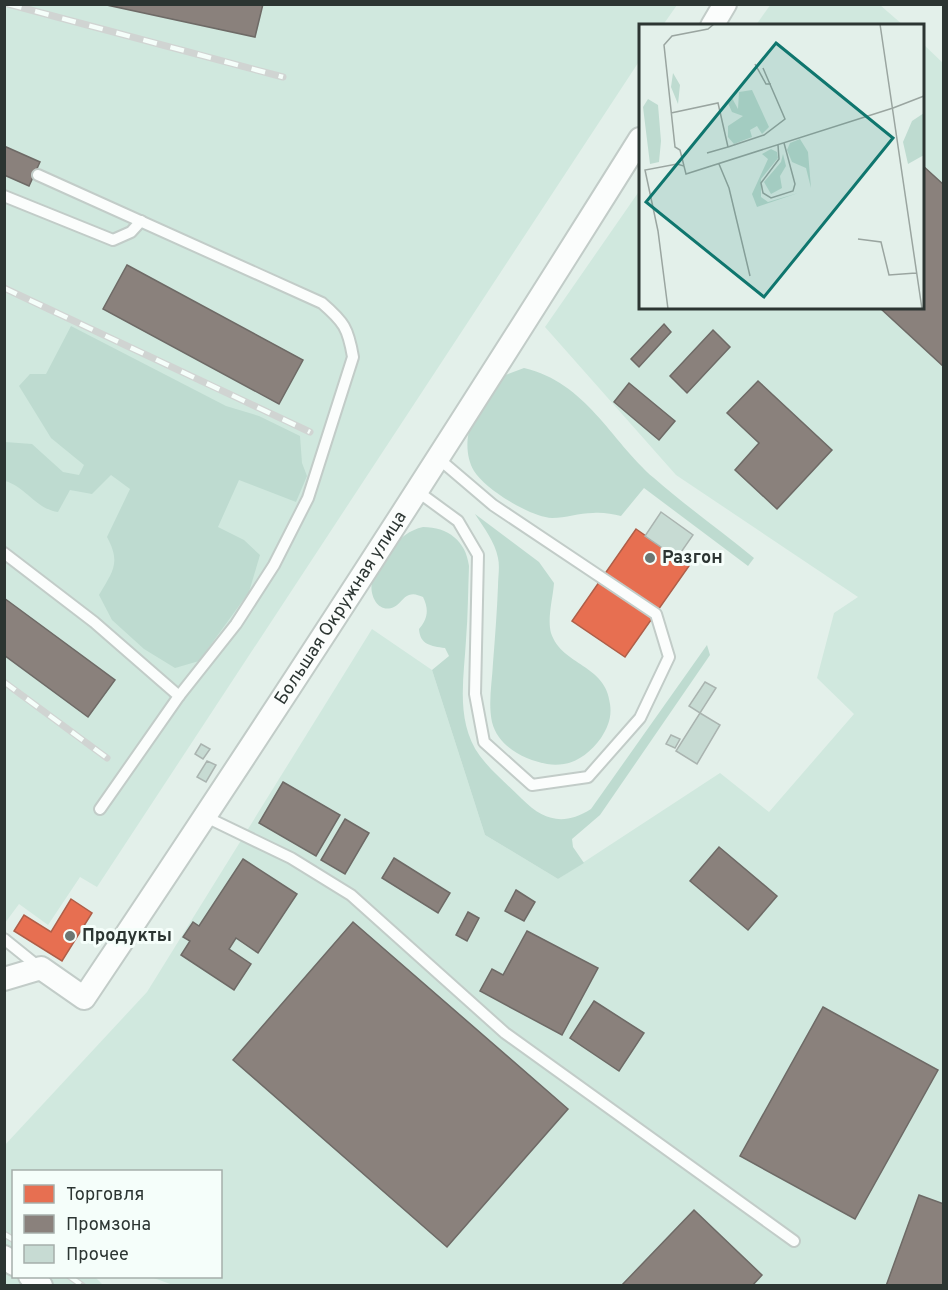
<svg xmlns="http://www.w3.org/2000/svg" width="948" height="1290" font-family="Overpass,sans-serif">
<rect width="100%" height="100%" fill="#e3f0ea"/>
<g fill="#d0e8de">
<path d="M771,4L880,5L903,25H756Z"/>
<path d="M5,5H677L663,25L640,26V60L97,887L80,877L48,925L19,904L5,923Z"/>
<path d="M923,44L944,64L943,1285H173L151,1277L220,1276V1172H14V1276L95,1277L103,1285H5L4,1146L147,992L372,629L432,670L485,835L558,879L720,773L769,812L854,714L817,678L834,613L858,597L676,475L545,327L640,190V308H922Z"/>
</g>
<g fill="#bedbd0">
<path d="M71,326L226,406L259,416L300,436L302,463L307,476L296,502L239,480L218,527L244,540L260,555L249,592L199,661L175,668L144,649L112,620L99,595C113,571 121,563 107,537L130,489L111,475L92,494L70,490L58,512C36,509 26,487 5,481V442L32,444L63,472L79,475L84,465L51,438L19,386L30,374H46Z"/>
<path d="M524,368C587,383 610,440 654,478C686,506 721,531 754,558L748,566L644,488L621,516C612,514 602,512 593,513C579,513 566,518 552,518C530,517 485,489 474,471C467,459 466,444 469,431L503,376Z"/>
<path d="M475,514L539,562L554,583C553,598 547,618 551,633C562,666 606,664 610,704C612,717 608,727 601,738C588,756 570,768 547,764C525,760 498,747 492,722C488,703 492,683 493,663C495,637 497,612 498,586C498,577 500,567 498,558C495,542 484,528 475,514Z"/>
<path d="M423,527C448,527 466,541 469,566C468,591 468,615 466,640C464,678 455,722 480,756C492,772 508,785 522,799C544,821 564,826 591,809L707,645L710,655L600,815L572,839L573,847L584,863L558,879L485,835L432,670L449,656L445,648C431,646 420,645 419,629C428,619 429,609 423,597C418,595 414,593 409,595C403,597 400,604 394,607C378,614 369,595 372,582C384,559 396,533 423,527Z"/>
</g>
<g fill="#e76f51" stroke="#af5e48" stroke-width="1.5">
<path d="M636,529L689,566L625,657L572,621Z"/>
<path d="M71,899L92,913L62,961L14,931L24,915L51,932Z"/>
</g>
<g fill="#8a817c" stroke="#6e6a66" stroke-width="1.5">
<path d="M102,4H263L255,37Z"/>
<path d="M4,146L40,162L29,186L4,175Z"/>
<path d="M922,165L944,185V367L880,308H922Z"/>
<path d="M127,265L303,360L279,404L103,309Z"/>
<path d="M664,324L671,332L639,367L631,359Z"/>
<path d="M713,330L730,347L687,393L670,376Z"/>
<path d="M758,381L832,450L777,509L735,470L759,443L727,413Z"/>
<path d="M629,383L675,421L659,440L614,402Z"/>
<path d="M4,598L115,680L88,717L4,655Z"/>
<path d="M283,782L340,815L316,856L259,823Z"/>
<path d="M345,819L369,833L345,874L321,860Z"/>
<path d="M719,847L777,896L748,930L690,881Z"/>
<path d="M394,858L450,893L438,913L382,878Z"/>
<path d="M243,859L297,894L258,953L236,938L229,949L251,964L234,990L181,955L190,941L183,937L193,922L199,926Z"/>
<path d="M516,890L535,902L524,921L505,911Z"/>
<path d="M468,912L479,918L467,941L456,935Z"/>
<path d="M353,922L568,1109L447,1247L233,1060Z"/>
<path d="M527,931L598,968L562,1035L480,991L492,969L503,975Z"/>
<path d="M594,1001L644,1033L619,1071L570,1038Z"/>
<path d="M823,1007L938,1070L855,1219L740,1156Z"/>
<path d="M919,1195L944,1204V1286H886Z"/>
<path d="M694,1210L762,1275L752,1286H621Z"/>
</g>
<g fill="#c7dbd3" stroke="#aab4b0" stroke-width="1.5">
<path d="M661,512L693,535L677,558L645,536Z"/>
<path d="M705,682L716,688L700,713L689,706Z"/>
<path d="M700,713L720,725L697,764L676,751Z"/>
<path d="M671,735L680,739L675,748L666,744Z"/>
<path d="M201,744L210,749L203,759L195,754Z"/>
<path d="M207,761L216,765L206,782L197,777Z"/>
</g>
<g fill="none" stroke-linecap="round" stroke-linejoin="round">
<g stroke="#c2ccc8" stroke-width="14">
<g id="lane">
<path d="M38,175L322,303C344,322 348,328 353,357L308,498L274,565L236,624L179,696"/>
<path d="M4,196L113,240L131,232L141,221"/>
<path d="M417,491L458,521L478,555L475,694L484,742L532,785L588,777L640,718L669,657L656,614L493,505L439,459"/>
<path d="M4,553L94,622L179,696L100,809"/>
<path d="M206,817L291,858L351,895L505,1033L794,1241"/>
<path d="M4,939L40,968"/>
</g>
</g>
<g stroke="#c2ccc8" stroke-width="26">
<g id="street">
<path d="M712,26L725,4"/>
<path id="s1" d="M4,979L41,968L84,998C274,715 459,428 640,139"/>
<path d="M4,1257L14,1264"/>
<path d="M30,1276L41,1286"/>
</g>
</g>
<use href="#lane" stroke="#fbfdfc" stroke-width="10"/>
<use href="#street" stroke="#fbfdfc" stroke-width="22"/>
<g stroke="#d0d4d2" stroke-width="7">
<g id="rail">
<path d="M8,4L283,77"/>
<path d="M4,288L310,432"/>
<path d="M4,682L107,758"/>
<path d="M4,1234L14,1240"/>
<path d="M69,1276L83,1286"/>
</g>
</g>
<use href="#rail" stroke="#f5fefa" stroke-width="4.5" stroke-dasharray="14" stroke-linecap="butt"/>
</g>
<g fill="#6c7672" stroke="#f5fefa" stroke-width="2">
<circle cx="650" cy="558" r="6"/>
<circle cx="70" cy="936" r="6"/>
</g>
<g text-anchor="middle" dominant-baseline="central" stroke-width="6" stroke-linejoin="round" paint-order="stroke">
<g font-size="18" font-weight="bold" fill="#2c3532" stroke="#f5fefa" text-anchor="start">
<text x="662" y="558">Разгон</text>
<text x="82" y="936">Продукты</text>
</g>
<g font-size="18" fill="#2c3532" stroke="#f5fefa">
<text stroke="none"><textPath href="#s1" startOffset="558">Большая Окружная улица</textPath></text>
</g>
</g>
<g transform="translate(639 24)">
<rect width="285" height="285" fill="#e3f0ea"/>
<path d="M34,49L41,61L39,80L32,63ZM113,66L130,103L123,110L118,102L111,106L113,113L95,120L89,113V102L104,92L93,88L88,77L93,74L99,85L100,68ZM9,75L19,81L22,117L20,138L11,140L4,83ZM285,89V131L269,140L264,118L273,97ZM161,115L169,128L172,164L167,144L153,138L148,126L151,119ZM132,125L138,128L139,134L122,155V173L129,178L159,169L118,183L113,170L129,135L123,130ZM144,130L147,142L141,152L143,164L132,170L125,158L142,138Z" fill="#bedbd0"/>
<path fill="none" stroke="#9aa5a0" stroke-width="1.5" d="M241,0L283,285M116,40L127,60H132M254,84L285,72M32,89L79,79L89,123L68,129M139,121L140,135L122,159L124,169L132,174L154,167L156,160L145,119M89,123L125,111L146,95L124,44M80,140L90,164L111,252M45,142L41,126L36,123L25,21L33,12L69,5L75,0M219,215L242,218L250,251L277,249M29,285L19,207L6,146L38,140L45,142L47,150L254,84"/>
<path fill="#0f766e" fill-opacity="0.15" stroke="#0f766e" stroke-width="3" d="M137,19L254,114L125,273L7,178Z"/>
<rect width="285" height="285" fill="none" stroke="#2c3532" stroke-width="3"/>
</g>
<rect width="948" height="1290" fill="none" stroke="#2c3532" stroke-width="12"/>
<rect x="12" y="1170" width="210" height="108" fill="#f5fefa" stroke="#a5aeaa" stroke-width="1.5"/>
<rect x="24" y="1185" width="30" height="18" fill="#e76f51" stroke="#a5aeaa" stroke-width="1.5"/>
<text x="66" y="1200" font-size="18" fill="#2c3532">Торговля</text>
<rect x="24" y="1215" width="30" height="18" fill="#8a817c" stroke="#a5aeaa" stroke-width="1.5"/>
<text x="66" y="1230" font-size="18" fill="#2c3532">Промзона</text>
<rect x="24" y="1245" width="30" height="18" fill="#c7dbd3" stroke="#a5aeaa" stroke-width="1.5"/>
<text x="66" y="1260" font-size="18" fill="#2c3532">Прочее</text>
</svg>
